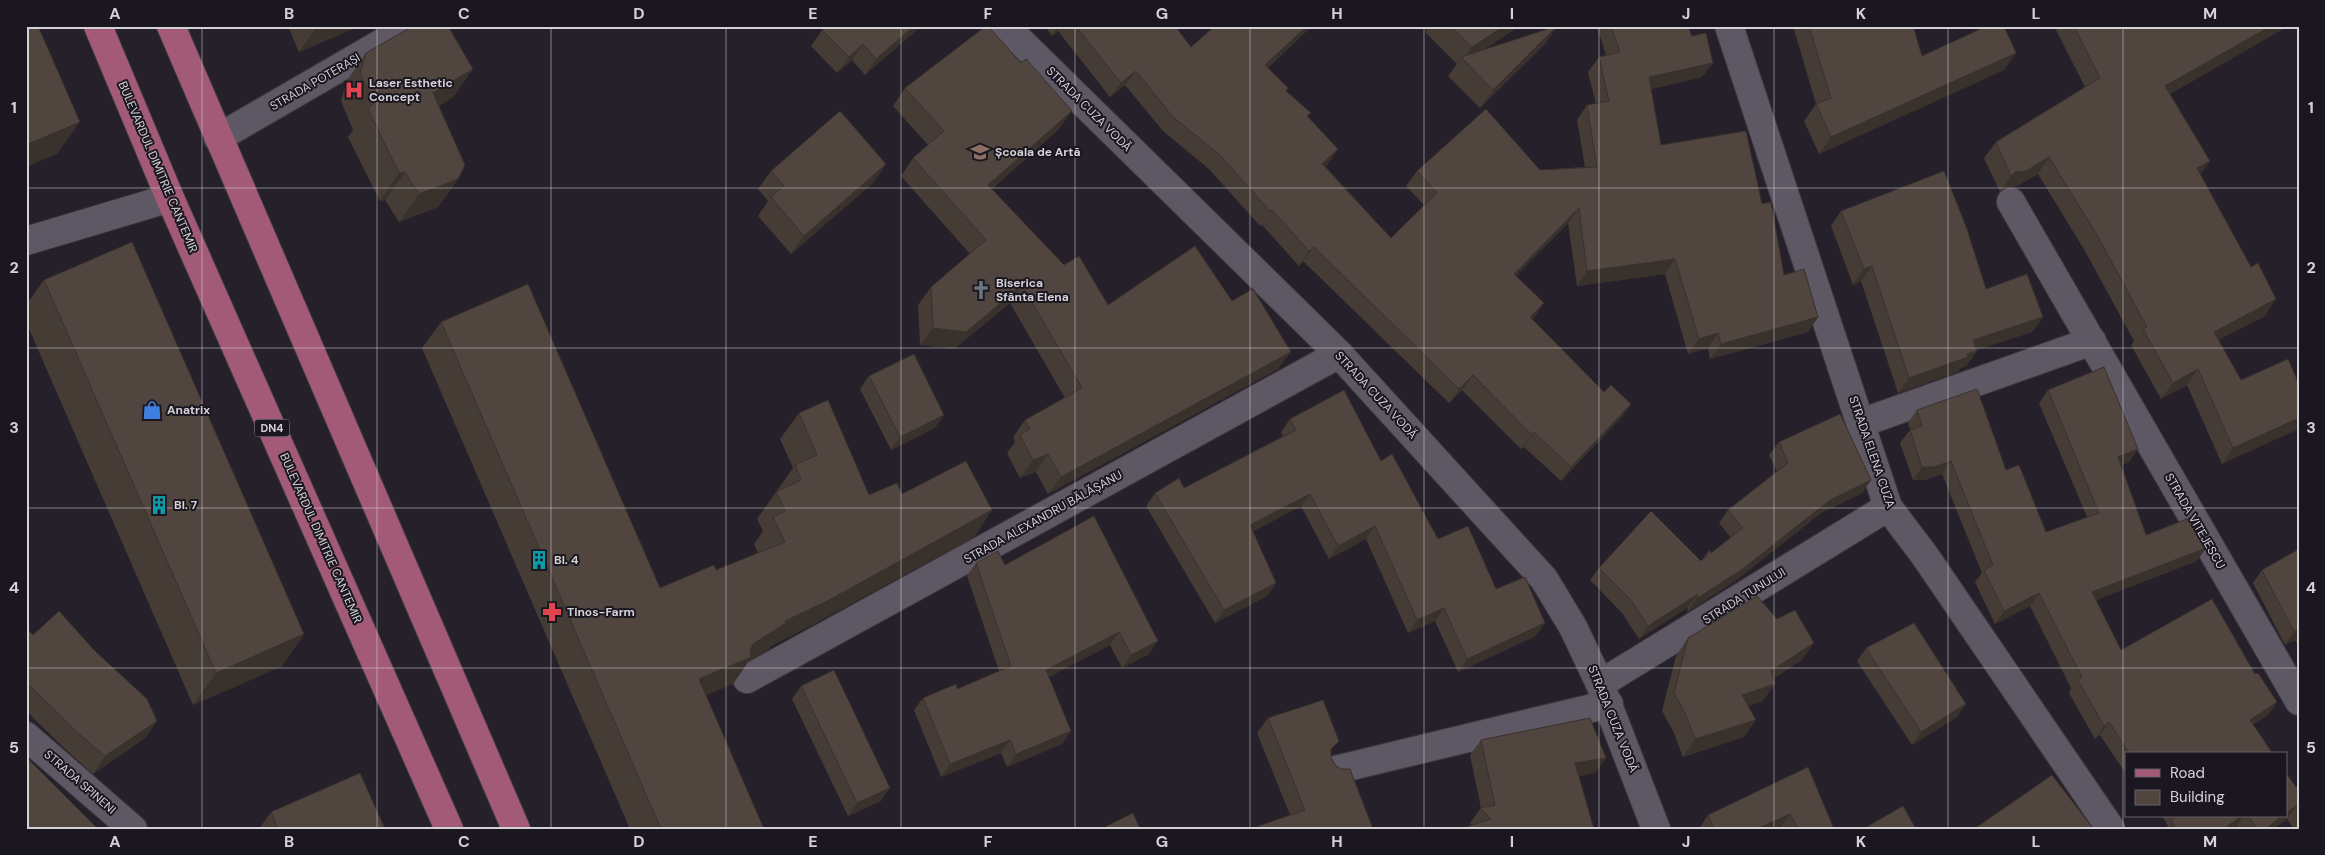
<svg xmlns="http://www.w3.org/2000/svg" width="2325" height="855" font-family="'DM Sans',sans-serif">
<rect width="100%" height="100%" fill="#25202a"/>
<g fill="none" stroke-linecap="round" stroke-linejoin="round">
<g stroke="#3e3a41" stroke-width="30">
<g id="street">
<path d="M1005,26L1339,354L1544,579L1573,627L1600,684L1656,829"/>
<path d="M1729,26L1888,507L1925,556L2111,829"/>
<path d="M218,138L411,26"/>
<path d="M2011,202L2299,701"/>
<path d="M26,241L170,198"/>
<path d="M1861,423L2092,341"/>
<path d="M747,679L1339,354"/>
<path d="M1600,684L1888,507"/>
<path d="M26,736L133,829"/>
<path d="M1335,770L1609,704"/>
</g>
</g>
<g stroke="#3e3a41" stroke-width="30">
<g id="primary">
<path d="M98,26L170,198L449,829"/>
<path d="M171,26L516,829"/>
</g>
</g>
<use href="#street" stroke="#5e5864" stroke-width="28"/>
<use href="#primary" stroke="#a35a77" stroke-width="28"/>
</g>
<g fill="#463c36">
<path d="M288,26H360L299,52Z"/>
<path d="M826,26H921L865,75L852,60L837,73L811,46L822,30Z"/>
<path d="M1045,26H1175L1191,47L1215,26H1312L1268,68L1308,117L1328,164L1325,166L1391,238L1424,205L1406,186L1417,171L1540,170L1585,167L1577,120L1587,105L1596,104L1588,72L1599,57L1606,55L1597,27L1598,26H1688L1702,77L1651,89L1661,145L1762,204L1784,275L1818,317L1808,332L1710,359L1708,348L1688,354L1665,274L1577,286L1568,223L1516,276L1544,303L1532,319L1604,392L1631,404L1621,418L1561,481L1524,447L1521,449L1462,390L1449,403L1303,261L1299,266L1262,225L1260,226L1209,169L1163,131L1125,85L1110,97L1058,31L1052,36Z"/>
<path d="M1429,26H1519L1482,51L1557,26L1545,44L1480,108L1448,76L1457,64L1425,32Z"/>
<path d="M1793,26H1913L1922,56L2016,53L2004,70L1819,154L1804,121L1816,104Z"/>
<path d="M2054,26H2288L2170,94L2210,161L2200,174L2265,316L2218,340L2241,380L2299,384L2222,464L2187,385L2161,399L2131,345L2134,341L2085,251L2038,174L2015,187L2004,188L2000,192L1984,158L1996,142L2085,87Z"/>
<path d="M366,53L473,69L453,97L439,106L458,179L438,207L399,222L385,200L380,201L348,137L353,130L341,101L346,82Z"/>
<path d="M905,88L1059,129L992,189L1064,265L1108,305L1232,301L1278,369L1048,494L1036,472L1020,478L1007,453L1015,442L1013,437L1025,420L1065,398L1010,303L954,349L920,345L918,305L931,287L970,254L901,176L913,158L928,145L893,106Z"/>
<path d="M886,164L873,183L791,254L758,216L768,201L758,189L771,171Z"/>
<path d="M1841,211L1986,289L2043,317L2032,332L1976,350L1977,351L1966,366L1960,368L1958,372L1898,393L1861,281L1853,285L1831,226Z"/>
<path d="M44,280L304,634L282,666L193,705L26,322V305Z"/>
<path d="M441,322L660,588L716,570L758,553L754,544L763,531L757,519L793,468L780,439L799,413L869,495L902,494L992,510L974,537L810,626L771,646L768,650L748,662L733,684L706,695L764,829H630L422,348Z"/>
<path d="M869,376L935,428L891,450L860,389Z"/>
<path d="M2048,390L2129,462L2121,465L2146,535L2197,561L2096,600L2121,650L2255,674L2277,702L2268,715L2253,724L2273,754H2126V774L2100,735L2095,739L2069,693L2071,688L2030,606L1995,624L1975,582L1982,573L1942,474L1925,480H1913L1900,443L1910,430L1908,423L1917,410L2006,470L2046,532L2087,517L2039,403Z"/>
<path d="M1290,419L1381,461L1438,539L1496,589L1536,636L1458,672L1435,621L1408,633L1366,539L1329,559L1301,506L1253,531L1276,583L1267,596L1215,623L1146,506L1155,493L1184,488L1283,436L1281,432Z"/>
<path d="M1779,442L1871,480L1862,493L1821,513L1735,581L1687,612L1688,607L1639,639L1622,613L1590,580L1599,568L1701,561L1709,550L1711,553L1731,538L1719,523L1728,510L1777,471L1769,455Z"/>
<path d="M1094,516L1149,654L1122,668L1110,645L1049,677L1071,731L1062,744L1007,767L1001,753L941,777L914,710L923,698L957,689L999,671L967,576L976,563L1005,565Z"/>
<path d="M2299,549V647L2295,640L2285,645L2253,583L2262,570Z"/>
<path d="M26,628L33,635L157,721L145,738L93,774L64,748L26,711Z"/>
<path d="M1688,638L1802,660L1774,678L1763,701L1748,706L1744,737L1683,757L1673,731L1662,711L1676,656Z"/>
<path d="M1866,648L1957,717L1912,745L1857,661Z"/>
<path d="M801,686L881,801L848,816L792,699Z"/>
<path d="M1268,718L1331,752V758L1373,829L1290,815L1257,733Z"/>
<path d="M1481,740L1606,758L1595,773L1579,776L1594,829L1471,825L1470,823L1481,808L1470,755Z"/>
<path d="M1808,767L1834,829H1782L1781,827L1777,829H1699L1708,815Z"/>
<path d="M2299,785V829H2294L2287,819L2273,829H2239L2237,826L2232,829H2166L2168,826L2162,816H2286L2296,787Z"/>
<path d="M271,812L385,829H259Z"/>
</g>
<g fill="#39312c">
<path d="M317,26H360L299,52Z"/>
<path d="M914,26H921L865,75L876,59Z"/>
<path d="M1059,26H1062L1058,31L1052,36Z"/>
<path d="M1307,26H1312L1255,80L1265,65Z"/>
<path d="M1504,26H1519L1465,62L1463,60L1472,47Z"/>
<path d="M1557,26L1545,44L1480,108L1493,90Z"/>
<path d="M2271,26H2288L2154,103L2165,86Z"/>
<path d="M863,44L852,60L837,73L849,57Z"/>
<path d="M2016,53L2004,70L1819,154L1831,137Z"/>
<path d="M1713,63L1702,77L1639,92L1649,77Z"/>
<path d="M473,69L453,97L414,121L433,93Z"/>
<path d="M1136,71L1125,85L1110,97L1121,83Z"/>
<path d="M1072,111L1059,129L976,203L988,185Z"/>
<path d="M80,122L57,154L26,167V145Z"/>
<path d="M1338,149L1328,164L1312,178L1322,164Z"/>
<path d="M2049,157L2038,174L2015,187L2004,188L2000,192L2011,176L2015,172Z"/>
<path d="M2210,161L2198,177L2197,168Z"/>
<path d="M886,164L873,183L791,254L804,236Z"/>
<path d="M405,172L385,200L380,201L399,173Z"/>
<path d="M458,179L438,207L399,222L419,194Z"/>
<path d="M1579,208L1568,223L1504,288L1514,274Z"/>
<path d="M1314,247L1303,261L1299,266L1309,251Z"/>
<path d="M1675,259L1665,274L1577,286L1587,271Z"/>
<path d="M1872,266L1861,281L1853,285L1864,269Z"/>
<path d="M1022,285L1010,303L954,349L920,345L933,328Z"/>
<path d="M2276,299L2265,316L2202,348L2214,332Z"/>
<path d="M1544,303L1534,318L1520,332L1530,317Z"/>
<path d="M1818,317L1808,332L1710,359L1721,344Z"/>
<path d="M2043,317L2032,332L1962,355L1973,340Z"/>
<path d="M1718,333L1708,348L1688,354L1699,339Z"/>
<path d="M1977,351L1966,366L1960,368L1958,372L1898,393L1909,378Z"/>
<path d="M1291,352L1278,369L1048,494L1061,477Z"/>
<path d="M2198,369L2187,385L2161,399L2173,383Z"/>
<path d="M1473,375L1462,390L1449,403L1459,389Z"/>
<path d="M1631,404L1621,418L1561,481L1571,467Z"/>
<path d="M944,415L935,428L891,450L900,437Z"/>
<path d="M2299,418V429L2222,464L2233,448Z"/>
<path d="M1534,432L1524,447L1521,449L1532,435Z"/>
<path d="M2138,449L2129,462L2109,470L2118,457Z"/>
<path d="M1048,454L1036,472L1020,478L1033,460Z"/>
<path d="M1951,461L1942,474L1925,480H1913L1922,467Z"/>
<path d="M1871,480L1862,493L1821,513L1735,581L1687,612L1696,599L1830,500Z"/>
<path d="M1310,494L1301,506L1241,538L1250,525Z"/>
<path d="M992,510L974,537L810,626L771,646L768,650L748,662L733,684L681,706L699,679L753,644L785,621Z"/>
<path d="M1375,526L1366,539L1329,559L1338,546Z"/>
<path d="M2206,548L2197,561L2083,605L2092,592Z"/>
<path d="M1276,583L1267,596L1215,623L1224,610Z"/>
<path d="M2039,593L2030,606L1995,624L2004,611Z"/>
<path d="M1698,594L1688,607L1639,639L1648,626Z"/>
<path d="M1444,608L1435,621L1408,633L1417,620Z"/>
<path d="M1545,623L1536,636L1458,672L1467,659Z"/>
<path d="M2299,629V635L2295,640L2285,645L2294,632Z"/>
<path d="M1119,632L1110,645L1037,683L1046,670Z"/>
<path d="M304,634L282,666L193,705L216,673Z"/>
<path d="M1158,641L1149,654L1122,668L1131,655Z"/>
<path d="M1814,643L1802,660L1759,688L1771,671Z"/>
<path d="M1775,684L1763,701L1730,712L1742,695Z"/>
<path d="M2277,702L2268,715L2241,733L2250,720Z"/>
<path d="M1966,704L1957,717L1912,745L1921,732Z"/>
<path d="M1756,720L1744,737L1683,757L1695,739Z"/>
<path d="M157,721L145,738L93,774L105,756Z"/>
<path d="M2109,722L2100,735L2095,739L2104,726Z"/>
<path d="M1071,731L1062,744L1007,767L1016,754Z"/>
<path d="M1010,740L1001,753L941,777L950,764Z"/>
<path d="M1606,758L1595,773L1564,779L1575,763Z"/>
<path d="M890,788L881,801L848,816L857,803Z"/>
<path d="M2296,806L2287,819L2273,829H2265L2282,816H2286V813Z"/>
<path d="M1790,814L1781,827L1777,829H1757Z"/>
<path d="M2241,816H2243L2237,826L2232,829H2224Z"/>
</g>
<g fill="#51463f" stroke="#39312c">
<path d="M26,26H38L80,122L26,145Z"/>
<path d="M413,26H448L473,69L433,93L465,165L458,179L419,194L405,172L399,173L368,109L374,103L360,73L366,53Z"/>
<path d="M826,26H914L876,59L863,44L849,57L822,30Z"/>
<path d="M986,26H988L1021,63L1026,59L1072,111L988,185L1064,265L1079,256L1108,305L1195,246L1232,301L1253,289L1291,352L1061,477L1048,454L1033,460L1020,435L1030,429L1025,420L1082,388L1022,285L966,332L933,328L931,287L986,240L913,158L944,131L905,88Z"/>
<path d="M1076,26H1175L1191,47L1215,26H1307L1265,65L1288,88L1286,91L1311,113L1307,116L1338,149L1322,164L1391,238L1437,193L1417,171L1486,109L1540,170L1597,167L1587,105L1609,101L1599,57L1620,52L1611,26H1688L1692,36L1706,33L1713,63L1649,77L1661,145L1746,131L1762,204L1771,202L1784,275L1804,269L1818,317L1721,344L1718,333L1699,339L1675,259L1587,271L1579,208L1514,274L1544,303L1530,317L1604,392L1611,385L1631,404L1571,467L1534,432L1532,435L1473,375L1459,389L1314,247L1309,251L1272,210L1270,211L1219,154L1173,117L1136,71L1121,83Z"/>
<path d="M1451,26H1504L1472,47Z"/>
<path d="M1557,26L1493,90L1461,57Z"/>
<path d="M1809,26H1913L1922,56L1987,26H2004L2016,53L1831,137L1816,104L1831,98Z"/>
<path d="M2074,26H2271L2165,86L2210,161L2197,168L2251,267L2258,263L2276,299L2214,332L2241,380L2288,359L2299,384V418L2233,448L2198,369L2173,383L2143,329L2147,327L2097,235L2049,157L2026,171L2015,172L2011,176L1996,142L2100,78Z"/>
<path d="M840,111L886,164L804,236L771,197L784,186L771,171Z"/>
<path d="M1944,171L1967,229L1986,289L2027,274L2043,317L1973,340L1977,351L1967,354L1968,357L1909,378L1872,266L1864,269L1841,211Z"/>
<path d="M132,242L304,634L216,673L44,280Z"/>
<path d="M528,284L660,588L714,565L716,570L785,542L773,517L785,511L776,492L801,480L795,465L817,455L799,413L828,400L869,495L897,483L902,494L966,461L992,510L829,600L785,621L786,623L753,644L750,651L751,657L699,679L764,829H661L441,322Z"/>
<path d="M914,354L944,415L900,437L869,376Z"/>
<path d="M2104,367L2138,449L2118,457L2146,535L2192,517L2206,548L2092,592L2121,650L2212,599L2255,674L2258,673L2277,702L2250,720L2273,754H2130L2109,722L2104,726L2078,680L2082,677L2039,593L2004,611L1984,570L1993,565L1951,461L1934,467H1922L1910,430L1922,426L1917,410L1977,389L2006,470L2019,465L2046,532L2099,513L2048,390Z"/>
<path d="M1344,390L1381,461L1392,454L1438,539L1468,526L1496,589L1525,577L1545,623L1467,659L1444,608L1417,620L1375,526L1338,546L1310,494L1250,525L1276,583L1224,610L1155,493L1179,478L1184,488L1296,430L1290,419Z"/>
<path d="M1840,414L1871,480L1830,500L1744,568L1696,599L1698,594L1648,626L1631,600L1599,568L1651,511L1701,561L1707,556L1709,550L1711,553L1743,528L1728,510L1788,463L1779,442Z"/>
<path d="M1094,516L1158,641L1131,655L1119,632L1046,670L1071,731L1016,754L1010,740L950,764L923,698L956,684L957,689L1011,666L976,563L998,551L1005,565Z"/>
<path d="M26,539L29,543L26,546Z"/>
<path d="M2299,549V629L2294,632L2262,570Z"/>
<path d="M1757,596L1777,619L1795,610L1814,643L1771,671L1775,684L1742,695L1756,720L1695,739L1685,713L1674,693L1688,638Z"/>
<path d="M59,611L94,650L147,699L157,721L105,756L76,731L26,682V628L33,635Z"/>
<path d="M1914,623L1966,704L1921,732L1866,648Z"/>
<path d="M834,670L890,788L857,803L801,686Z"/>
<path d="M1323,700L1339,741L1331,749V758L1335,765L1341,769H1350L1373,829H1250L1305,810L1268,718Z"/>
<path d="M1590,718L1606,758L1575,763L1594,829H1460L1491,819L1480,808L1495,805L1481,740Z"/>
<path d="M26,757L98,829H26Z"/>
<path d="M1808,767L1834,829H1798L1790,814L1757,829H1714L1708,815Z"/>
<path d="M360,773L385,829H278L271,812Z"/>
<path d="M2286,773L2296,787L2299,785V810L2296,806L2286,813Z"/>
<path d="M2052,775L2092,827L2089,829H1974Z"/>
<path d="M1903,806L1916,829H1863Z"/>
<path d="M1133,813L1140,829H1101Z"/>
<path d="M2177,816H2241L2224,829H2176L2171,820Z"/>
<path d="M2248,816H2282L2265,829H2257Z"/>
</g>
<path fill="none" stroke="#d4d1d7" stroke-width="1" stroke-opacity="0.55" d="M202,26V829M377,26V829M551,26V829M726,26V829M901,26V829M1075,26V829M1250,26V829M1424,26V829M1599,26V829M1774,26V829M1948,26V829M2123,26V829M26,188H2299M26,348H2299M26,508H2299M26,668H2299"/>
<defs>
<g id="hospital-bare" transform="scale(1.5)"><path d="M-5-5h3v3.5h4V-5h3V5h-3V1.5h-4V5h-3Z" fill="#e0444e" stroke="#1b1720" stroke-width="2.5" paint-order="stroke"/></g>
<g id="school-bare" transform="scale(1.5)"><path d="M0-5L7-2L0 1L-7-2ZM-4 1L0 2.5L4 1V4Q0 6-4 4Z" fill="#8d6e63" stroke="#1b1720" stroke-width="2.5" paint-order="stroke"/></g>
<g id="church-bare" transform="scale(1.5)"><path d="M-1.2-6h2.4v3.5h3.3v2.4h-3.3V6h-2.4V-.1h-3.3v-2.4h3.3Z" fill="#6b7280" stroke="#1b1720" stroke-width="2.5" paint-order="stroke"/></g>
<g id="shop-bare" transform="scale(1.5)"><path d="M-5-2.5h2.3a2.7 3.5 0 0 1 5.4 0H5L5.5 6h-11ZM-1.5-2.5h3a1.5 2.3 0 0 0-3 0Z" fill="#3f7fe0" stroke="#1b1720" stroke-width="2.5" paint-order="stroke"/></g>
<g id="building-bare" transform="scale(1.5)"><path d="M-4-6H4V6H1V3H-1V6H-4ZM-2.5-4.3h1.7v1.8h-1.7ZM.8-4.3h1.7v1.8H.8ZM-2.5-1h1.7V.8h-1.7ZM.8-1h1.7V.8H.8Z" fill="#0f9aa8" stroke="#1b1720" stroke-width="2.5" paint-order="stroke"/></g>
<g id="pharmacy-bare" transform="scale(1.5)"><path d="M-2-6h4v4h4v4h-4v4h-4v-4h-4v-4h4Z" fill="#e0444e" stroke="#1b1720" stroke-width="2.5" paint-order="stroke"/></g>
</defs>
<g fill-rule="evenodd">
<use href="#hospital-bare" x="354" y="90"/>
<use href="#school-bare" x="980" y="152"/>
<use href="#church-bare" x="981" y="290"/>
<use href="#shop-bare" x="152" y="410"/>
<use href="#building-bare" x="159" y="505"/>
<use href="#building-bare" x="539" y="560"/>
<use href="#pharmacy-bare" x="552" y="612"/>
</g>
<g text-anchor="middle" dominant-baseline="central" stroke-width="4" stroke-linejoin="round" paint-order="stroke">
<rect fill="#1b1720" stroke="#9c99a0" stroke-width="1" x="254.5" y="419.5" width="35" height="17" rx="4"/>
<g font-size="11" font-weight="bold" fill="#d4d1d7">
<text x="272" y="428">DN4</text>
</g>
<g font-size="12" fill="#d4d1d7" stroke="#1b1720">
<text transform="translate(315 82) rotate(-30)">STRADA POTERAȘI</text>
<text transform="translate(1089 109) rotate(45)">STRADA CUZA VODĂ</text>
<text transform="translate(158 167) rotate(67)">BULEVARDUL DIMITRIE CANTEMIR</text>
<text transform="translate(1376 395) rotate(47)">STRADA CUZA VODĂ</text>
<text transform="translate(1872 452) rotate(71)">STRADA ELENA CUZA</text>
<text transform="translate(1043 517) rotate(-29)">STRADA ALEXANDRU BĂLĂȘANU</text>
<text transform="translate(2195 521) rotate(60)">STRADA VITEJESCU</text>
<text transform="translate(321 538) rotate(66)">BULEVARDUL DIMITRIE CANTEMIR</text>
<text transform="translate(1744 596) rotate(-32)">STRADA TUNULUI</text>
<text transform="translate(1613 719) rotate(68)">STRADA CUZA VODĂ</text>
<text transform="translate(80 782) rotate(41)">STRADA SPINENI</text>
</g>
<g font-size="12" font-weight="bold" fill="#d4d1d7" stroke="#1b1720" text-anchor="start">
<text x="369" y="83">Laser Esthetic<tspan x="369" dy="14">Concept</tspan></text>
<text x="995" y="152">Școala de Artă</text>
<text x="996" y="283">Biserica<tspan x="996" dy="14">Sfânta Elena</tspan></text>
<text x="167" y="410">Anatrix</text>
<text x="174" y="505">Bl. 7</text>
<text x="554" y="560">Bl. 4</text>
<text x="567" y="612">Tinos-Farm</text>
</g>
</g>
<rect width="2325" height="855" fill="none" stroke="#1b1720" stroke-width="55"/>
<rect x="2125" y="752" width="162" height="65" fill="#1b1720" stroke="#656169"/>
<rect x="2135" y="769" width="25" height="8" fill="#a35a77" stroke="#656169"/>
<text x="2170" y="778" font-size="15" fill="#d4d1d7">Road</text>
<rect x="2135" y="790" width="25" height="15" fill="#51463f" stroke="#656169"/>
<text x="2170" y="802" font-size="15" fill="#d4d1d7">Building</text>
<rect x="28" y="28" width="2270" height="800" fill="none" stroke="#d4d1d7" stroke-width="2"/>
<g font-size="16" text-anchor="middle" font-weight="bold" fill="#d4d1d7">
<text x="115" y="19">A</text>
<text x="289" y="19">B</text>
<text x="464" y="19">C</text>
<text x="639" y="19">D</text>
<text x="813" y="19">E</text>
<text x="988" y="19">F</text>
<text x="1162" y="19">G</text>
<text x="1337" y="19">H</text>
<text x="1512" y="19">I</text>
<text x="1686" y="19">J</text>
<text x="1861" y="19">K</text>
<text x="2036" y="19">L</text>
<text x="2210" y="19">M</text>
<text x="14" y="113">1</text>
<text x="2311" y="113">1</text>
<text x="14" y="273">2</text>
<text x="2311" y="273">2</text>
<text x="14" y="433">3</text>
<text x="2311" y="433">3</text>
<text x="14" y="593">4</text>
<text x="2311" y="593">4</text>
<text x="14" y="753">5</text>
<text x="2311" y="753">5</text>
<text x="115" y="847">A</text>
<text x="289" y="847">B</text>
<text x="464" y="847">C</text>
<text x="639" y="847">D</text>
<text x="813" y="847">E</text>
<text x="988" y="847">F</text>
<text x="1162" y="847">G</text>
<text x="1337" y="847">H</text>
<text x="1512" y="847">I</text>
<text x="1686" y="847">J</text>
<text x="1861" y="847">K</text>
<text x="2036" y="847">L</text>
<text x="2210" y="847">M</text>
</g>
</svg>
